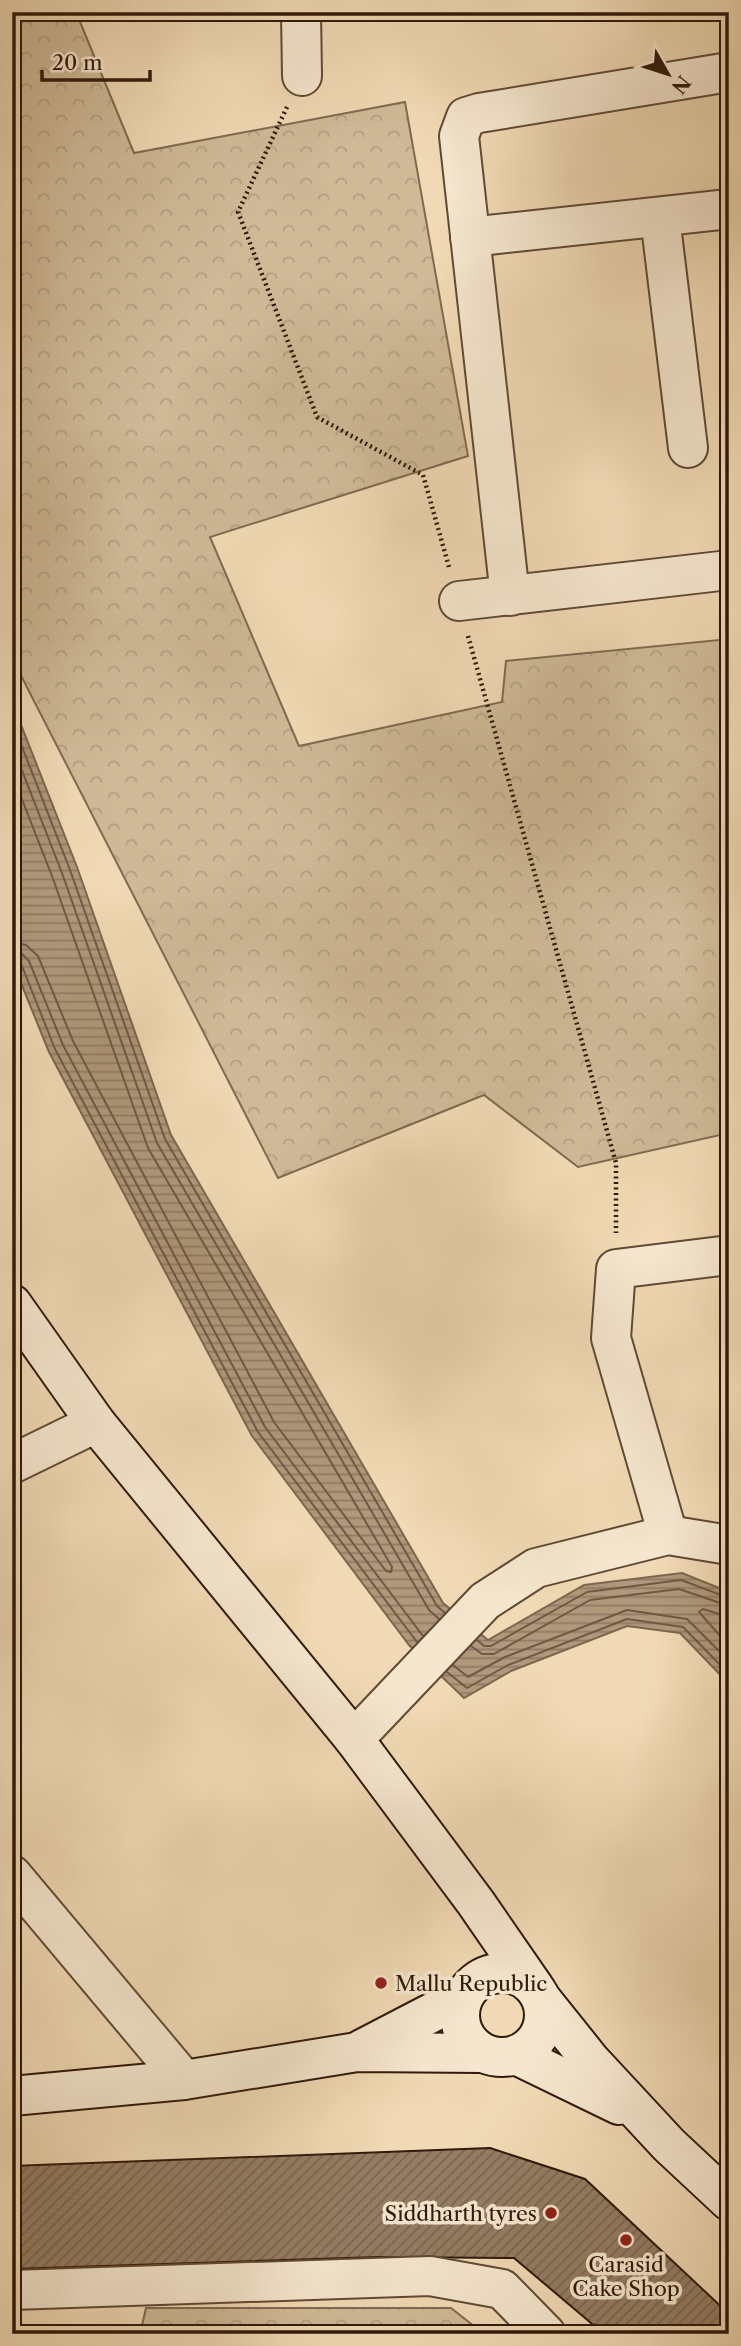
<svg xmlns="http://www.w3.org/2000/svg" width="741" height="2346" font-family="'Libre Caslon Text',serif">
<defs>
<pattern id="forest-crowns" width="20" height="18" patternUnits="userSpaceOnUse" patternTransform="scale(1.75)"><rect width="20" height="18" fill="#cfb997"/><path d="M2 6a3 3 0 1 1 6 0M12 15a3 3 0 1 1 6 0" fill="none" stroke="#b29e81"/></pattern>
<pattern id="water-rules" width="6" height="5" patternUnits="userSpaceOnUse" patternTransform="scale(1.75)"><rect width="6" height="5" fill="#af987b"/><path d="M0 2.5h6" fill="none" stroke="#8f7b63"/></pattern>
<pattern id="building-hatch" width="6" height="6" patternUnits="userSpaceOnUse" patternTransform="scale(1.75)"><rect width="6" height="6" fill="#947d63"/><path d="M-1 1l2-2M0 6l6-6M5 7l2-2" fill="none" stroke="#796650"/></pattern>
</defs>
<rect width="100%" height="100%" fill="#f0d9b4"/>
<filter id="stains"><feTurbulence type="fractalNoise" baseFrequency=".00286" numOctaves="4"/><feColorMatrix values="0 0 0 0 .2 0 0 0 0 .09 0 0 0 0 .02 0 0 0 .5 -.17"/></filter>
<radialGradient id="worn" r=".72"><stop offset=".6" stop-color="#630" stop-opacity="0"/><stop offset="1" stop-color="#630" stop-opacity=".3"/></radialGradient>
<g fill="url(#forest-crowns)" stroke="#806a51" stroke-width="2">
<path d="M12,12H76L134,153L405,102L468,456L210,537L299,746L502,702L506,661L729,639V1133L578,1167L484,1095L278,1178L12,658Z"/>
<path d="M146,2308H451L484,2334H140Z"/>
</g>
<path fill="url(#water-rules)" stroke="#7c664e" stroke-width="2" d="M12,702L77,867L171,1135L443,1603L488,1640L584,1585L682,1573L729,1592V1684L680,1633L627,1626L511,1671L464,1698L409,1645L252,1436L49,1052L12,961Z"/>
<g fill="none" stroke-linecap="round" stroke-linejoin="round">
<g stroke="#705943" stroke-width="2">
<path d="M12,721L70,870L165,1139L437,1606L445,1613"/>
<path d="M12,745L62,873L157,1143L429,1610L439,1619"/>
<path d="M12,774L52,876L148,1148L392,1567L391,1572L386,1571L274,1422L73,1041L38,956L26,945L12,942"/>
<path d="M12,953L22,954L29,961L63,1045L265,1427L423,1636"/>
<path d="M12,961L22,966L55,1049L258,1432L417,1642"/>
<path d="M729,1617L703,1609L699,1612L729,1646"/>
<path d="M477,1640L484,1646H491L587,1592L681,1580L729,1598"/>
<path d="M471,1646L482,1654H494L590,1600L679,1589L729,1606"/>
<path d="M453,1665L468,1677L505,1657L627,1610L687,1619L729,1661"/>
<path d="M447,1672L467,1688L508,1665L627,1619L683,1627L729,1674"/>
</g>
</g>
<path fill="url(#building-hatch)" stroke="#301a0b" stroke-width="2" d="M490,2148L585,2179L729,2314V2333L604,2334L514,2258L379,2257L12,2269V2166Z"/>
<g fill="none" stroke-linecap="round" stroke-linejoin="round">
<g stroke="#604a35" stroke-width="42">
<g id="street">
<path d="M301,12L302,76"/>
<path d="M660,217L688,448"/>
<path d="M470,237L729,209"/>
<path d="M510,596L459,136L466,117L479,113L729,72"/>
<path d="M459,601L729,570"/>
<path d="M12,1464L96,1423"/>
<path d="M668,1535L611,1338L616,1269L729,1255"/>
<path d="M354,1739L485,1601L536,1568L668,1535L729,1545"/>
<path d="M12,1875L184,2080"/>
<path d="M12,2290L430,2276L502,2289L546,2334"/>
</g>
</g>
<g stroke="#301a0b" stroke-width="42">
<g id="secondary">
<path d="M12,1304L96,1423L354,1739L476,1903L534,1987"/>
<circle cx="502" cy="2015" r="42"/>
<path d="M543,2001L591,2061L669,2145L729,2201"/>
<path d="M362,2049L464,1996"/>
<path d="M516,2055L619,2105"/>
<path d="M12,2096L184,2080L357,2052L483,2053"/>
</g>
</g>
<g stroke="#301a0b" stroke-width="4.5" stroke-dasharray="2 3.5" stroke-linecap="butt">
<path d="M287,107L238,212L317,417L423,475L449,567"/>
<path d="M468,636L616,1163V1233"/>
</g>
<use href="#street" stroke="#f5e6ce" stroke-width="38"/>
<use href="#secondary" stroke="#f5e6ce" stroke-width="38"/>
</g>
<g fill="#8f2418" stroke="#f5e6ce" stroke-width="2.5">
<circle cx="381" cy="1983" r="7"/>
<circle cx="551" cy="2213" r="7"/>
<circle cx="626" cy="2240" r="7"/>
</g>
<g text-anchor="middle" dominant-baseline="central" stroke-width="7" stroke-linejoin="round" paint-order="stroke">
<g font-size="21" fill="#301a0b" stroke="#f5e6ce" text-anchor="start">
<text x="395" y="1983">Mallu Republic</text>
<text x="537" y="2213" text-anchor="end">Siddharth tyres</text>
<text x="626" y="2264" text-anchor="middle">Carasid<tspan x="626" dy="24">Cake Shop</tspan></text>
</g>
</g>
<rect width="741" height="2346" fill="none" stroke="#f0d9b4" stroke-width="42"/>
<rect x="14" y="14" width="713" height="2318" fill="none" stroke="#301a0b" stroke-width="3.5"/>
<rect x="21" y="21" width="699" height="2304" fill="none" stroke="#301a0b" stroke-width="2"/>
<g transform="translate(668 74) rotate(129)" stroke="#f5e6ce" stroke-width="5" paint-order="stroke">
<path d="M0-5L12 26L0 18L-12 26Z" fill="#301a0b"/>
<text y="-10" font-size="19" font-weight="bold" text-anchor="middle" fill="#301a0b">N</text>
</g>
<path d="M42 70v10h108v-10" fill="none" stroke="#301a0b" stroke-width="3.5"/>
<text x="52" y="70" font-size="21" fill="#301a0b" stroke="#f5e6ce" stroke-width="5" paint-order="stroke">20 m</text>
<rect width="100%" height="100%" filter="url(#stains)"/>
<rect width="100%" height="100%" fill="url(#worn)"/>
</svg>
